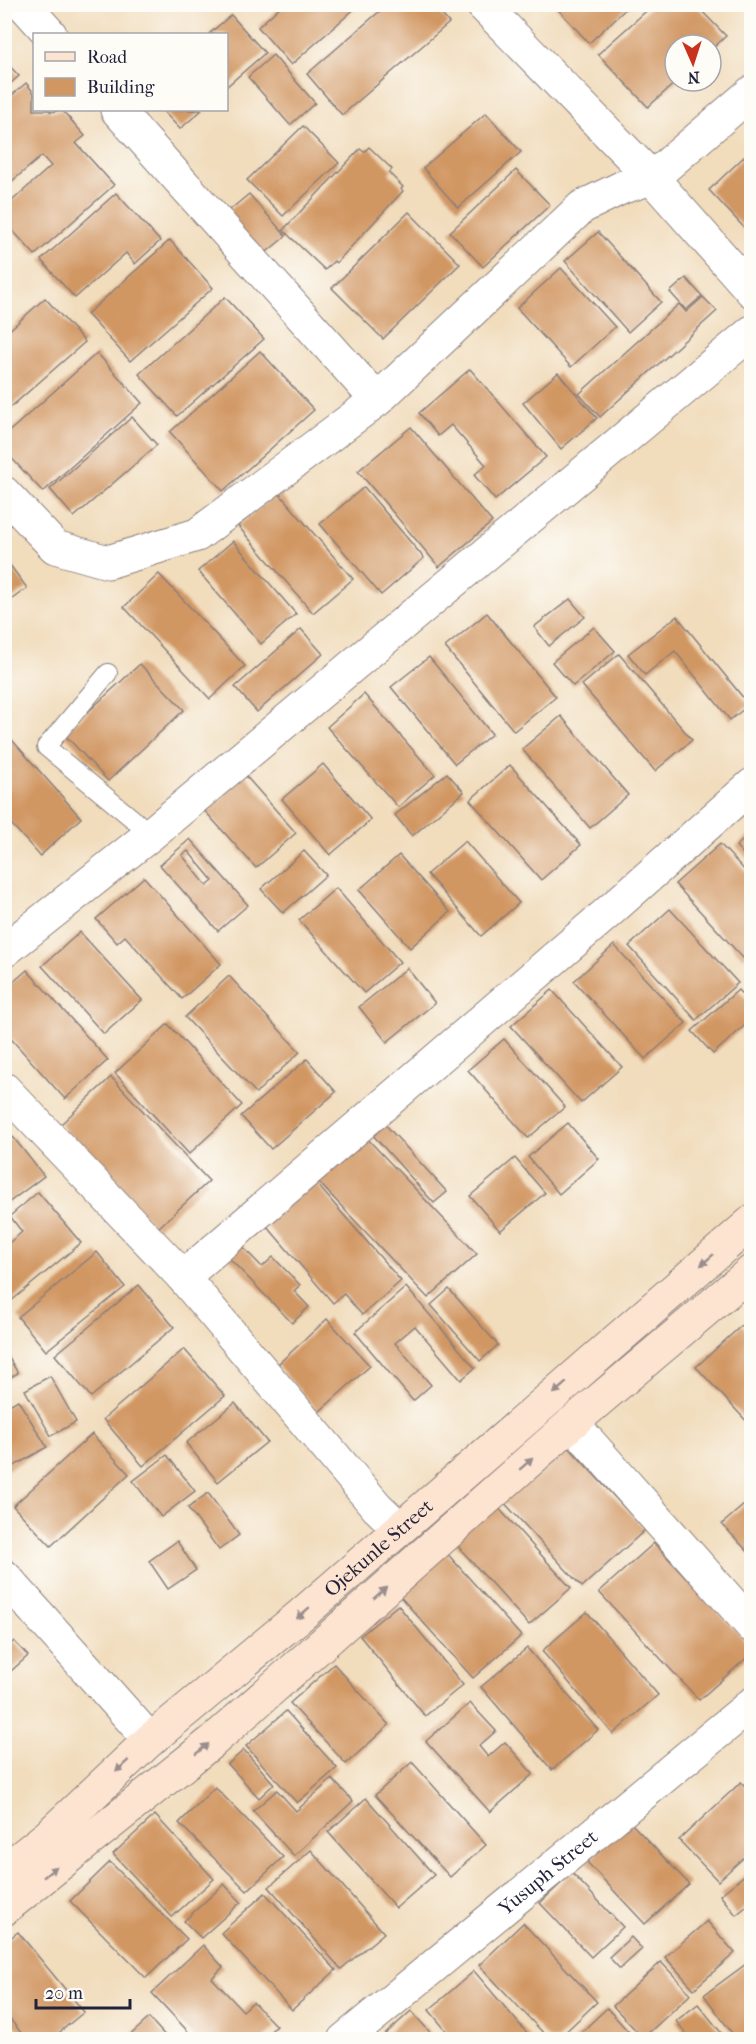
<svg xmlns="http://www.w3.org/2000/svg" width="756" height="2044" font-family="'IM FELL French Canon',serif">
<rect width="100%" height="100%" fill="#fdfcf7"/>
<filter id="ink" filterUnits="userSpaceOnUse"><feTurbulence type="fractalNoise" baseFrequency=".0167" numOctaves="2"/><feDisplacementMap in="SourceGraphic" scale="12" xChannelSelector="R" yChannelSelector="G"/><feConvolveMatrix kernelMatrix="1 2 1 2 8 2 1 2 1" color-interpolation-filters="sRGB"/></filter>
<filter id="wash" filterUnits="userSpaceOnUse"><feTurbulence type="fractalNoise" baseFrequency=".008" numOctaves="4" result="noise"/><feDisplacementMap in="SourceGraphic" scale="24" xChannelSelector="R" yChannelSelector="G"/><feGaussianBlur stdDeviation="1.35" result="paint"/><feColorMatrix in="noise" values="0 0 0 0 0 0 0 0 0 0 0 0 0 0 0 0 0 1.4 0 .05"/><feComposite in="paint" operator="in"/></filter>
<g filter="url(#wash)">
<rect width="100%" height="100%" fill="#f1dcbc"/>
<g id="blocks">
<g fill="#d19763" fill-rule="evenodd">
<path d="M283,4H360L291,65L258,27Z"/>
<path d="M388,4H433L449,23L342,115L307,74Z"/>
<path d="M553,4H631L589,43Z"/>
<path d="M653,5H696L726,36L711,50V45H675L677,81L648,107L598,54Z"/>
<path d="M231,15L265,53L226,87V34H209Z"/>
<path d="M273,55L315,103L290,125L248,77Z"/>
<path d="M4,60L19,76L4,89Z"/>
<path d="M26,83L34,93V110H49L51,112L62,110L85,136L76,143L114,185L35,255L4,221V208L51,166L42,156L4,188V102Z"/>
<path d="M162,110H202L180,129Z"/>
<path d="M486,113L521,152L458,208L423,168Z"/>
<path d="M303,126L339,163L283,216L247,180Z"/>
<path d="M369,147L392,169L389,173L403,187L401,189L403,191L336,263L334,261L325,270L283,230L360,149L364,152Z"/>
<path d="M748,153L752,157V236L709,190Z"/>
<path d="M516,170L550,205L483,267L450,232Z"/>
<path d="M116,193L160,241L135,264L126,253L75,298L41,260Z"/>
<path d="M249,194L286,236L263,255L226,213Z"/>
<path d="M409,212L460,264L383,339L332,288Z"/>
<path d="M598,232L661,302L628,332L565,261Z"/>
<path d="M170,240L213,288L130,361L87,314Z"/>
<path d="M561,268L615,327L571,367L517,308Z"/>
<path d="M686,278L702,296L686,310L670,292Z"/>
<path d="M225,297L264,339L177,416L139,374Z"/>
<path d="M703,297L717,311L600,417L579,394L679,304L686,312Z"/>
<path d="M45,298L85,342L4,413V335Z"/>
<path d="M260,351L314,410L223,491L170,432Z"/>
<path d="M97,353L142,403L43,492L4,450V436Z"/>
<path d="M470,369L546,457L495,500L474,475L486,465L451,425L438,436L419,413Z"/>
<path d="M558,373L597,418L561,449L523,403Z"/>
<path d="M132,417L157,445L74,517L50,489Z"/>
<path d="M411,427L492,522L439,567L358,471Z"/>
<path d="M364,487L424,558L381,595L320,524Z"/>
<path d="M278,492L353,579L313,613L238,526Z"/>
<path d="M233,541L296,614L261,644L198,571Z"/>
<path d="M4,557L27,588L8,602L4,598Z"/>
<path d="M159,574L245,666L210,699L124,607Z"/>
<path d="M570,599L585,617L549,646L534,627Z"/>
<path d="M487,613L556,697L514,731L445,647Z"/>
<path d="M677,616L749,705L730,720L675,651L645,675L628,654Z"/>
<path d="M594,627L615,651L573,686L552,662Z"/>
<path d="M301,629L323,654L257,712L235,687Z"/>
<path d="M619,654L692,740L655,771L582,685Z"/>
<path d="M429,657L492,734L455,764L391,687Z"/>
<path d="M140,664L184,710L108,781L64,734Z"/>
<path d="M364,694L435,775L398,807L327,727Z"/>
<path d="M561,716L628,795L590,828L522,749Z"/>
<path d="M5,732L81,818L40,856L5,817Z"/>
<path d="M323,764L371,820L330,855L282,799Z"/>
<path d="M510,765L581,845L541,880L470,800Z"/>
<path d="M447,773L464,792L412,836L395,815Z"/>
<path d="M244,774L296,833L256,868L204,810Z"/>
<path d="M752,833V864L736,846Z"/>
<path d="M190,839L248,905L218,931L160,865ZM188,851L213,881L207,886L182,855Z"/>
<path d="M465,841L519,903L481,936L427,874Z"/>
<path d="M720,844L752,878V950L743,958L675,884Z"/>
<path d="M304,851L326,875L283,913L261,889Z"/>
<path d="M399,855L450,912L410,948L359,890Z"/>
<path d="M144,877L221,964L182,999L125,936L117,943L96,919Z"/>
<path d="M336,888L400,962L364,993L299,920Z"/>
<path d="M670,909L738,983L696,1020L629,946Z"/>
<path d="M80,932L142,1000L104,1034L42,966Z"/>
<path d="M614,945L686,1023L645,1059L574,981Z"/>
<path d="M407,968L435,1003L387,1042L359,1007Z"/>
<path d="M27,970L108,1060L65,1099L4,1031V990Z"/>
<path d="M229,976L300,1052L256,1093L185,1017Z"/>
<path d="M552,990L622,1067L581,1103L511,1026Z"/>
<path d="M738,990L752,1005V1019L713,1054L692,1031Z"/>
<path d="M168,1024L242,1105L189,1154L115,1073Z"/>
<path d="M504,1039L565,1107L528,1138L468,1070Z"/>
<path d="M307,1059L336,1092L271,1149L241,1116Z"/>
<path d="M111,1077L209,1181L157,1229L60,1125Z"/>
<path d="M383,1122L447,1192L434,1203L371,1133Z"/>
<path d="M568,1123L599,1159L559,1194L528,1157Z"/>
<path d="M359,1130L477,1254L428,1298L311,1174Z"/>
<path d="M13,1137L44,1176L4,1206V1144Z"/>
<path d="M515,1158L545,1193L500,1231L470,1196Z"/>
<path d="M309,1175L401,1281L362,1315L344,1294L333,1303L260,1218Z"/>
<path d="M38,1192L81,1243L4,1307V1247L22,1232L10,1216Z"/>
<path d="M239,1243L262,1267L273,1257L300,1285L294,1291L309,1307L292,1323L226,1255Z"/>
<path d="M97,1252L125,1287L46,1351L18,1317Z"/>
<path d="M139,1285L174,1327L91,1397L55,1355Z"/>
<path d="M406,1287L475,1368L461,1380L415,1326L395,1343L431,1385L413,1401L355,1332Z"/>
<path d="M449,1289L498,1345L480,1361L431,1305Z"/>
<path d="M327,1319L370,1366L319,1412L277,1365Z"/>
<path d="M742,1325L752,1336V1427L696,1367Z"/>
<path d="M184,1349L225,1396L143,1466L103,1419Z"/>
<path d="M4,1350L18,1373L4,1381Z"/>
<path d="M50,1376L76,1422L51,1436L25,1390Z"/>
<path d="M18,1400L47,1447L4,1472V1408Z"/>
<path d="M235,1403L267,1442L218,1482L186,1443Z"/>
<path d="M92,1434L129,1474L51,1546L13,1506Z"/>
<path d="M563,1441L645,1530L582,1587L500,1498Z"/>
<path d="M167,1455L195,1491L161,1517L133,1481Z"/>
<path d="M208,1493L239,1535L219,1550L188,1508Z"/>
<path d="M752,1498V1556L722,1524Z"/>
<path d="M495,1504L571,1588L529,1625L453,1541Z"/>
<path d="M177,1541L196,1570L168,1589L149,1561Z"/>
<path d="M654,1543L752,1648V1653L699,1700L599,1592Z"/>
<path d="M444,1550L521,1636L473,1678L396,1592Z"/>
<path d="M398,1605L463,1685L425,1716L360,1636Z"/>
<path d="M587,1612L658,1695L613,1734L542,1651Z"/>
<path d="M14,1641L28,1656L4,1677V1650Z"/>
<path d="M527,1648L598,1730L552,1770L481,1687Z"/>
<path d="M334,1664L389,1725L346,1764L290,1703Z"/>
<path d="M470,1703L496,1731L479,1746L488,1757L505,1742L533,1774L490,1812L426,1741Z"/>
<path d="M286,1711L337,1768L297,1803L246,1746Z"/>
<path d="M244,1750L274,1784L259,1798L228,1764Z"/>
<path d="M412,1762L486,1845L450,1877L375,1795Z"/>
<path d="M332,1779L353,1801L294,1856L253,1811L277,1790L296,1811Z"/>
<path d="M741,1782L752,1793V1850L718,1881L679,1840Z"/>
<path d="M215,1787L283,1857L247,1891L179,1823Z"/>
<path d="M366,1798L434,1875L396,1908L328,1832Z"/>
<path d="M155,1815L214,1879L172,1917L113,1854Z"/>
<path d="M630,1822L689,1884L645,1924L587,1862Z"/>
<path d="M311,1850L384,1933L341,1969L269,1887Z"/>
<path d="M110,1862L187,1939L146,1978L70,1901Z"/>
<path d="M752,1869V1902L736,1915L720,1895Z"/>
<path d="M572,1873L623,1927L591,1957L540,1903Z"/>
<path d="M224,1884L241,1902L201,1938L184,1921Z"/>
<path d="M265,1893L336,1970L292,2010L221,1933Z"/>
<path d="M707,1921L735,1953L694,1989L665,1957Z"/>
<path d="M523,1923L597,2002L557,2040H550L479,1965Z"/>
<path d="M18,1932L84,2012L50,2040H27L4,2012V1943Z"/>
<path d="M631,1937L642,1949L620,1969L609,1957Z"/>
<path d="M203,1945L223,1967L212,1978L243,2011L253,2002L276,2026L262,2040H196L152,1993Z"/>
<path d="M661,1962L691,1994L643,2038L613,2006Z"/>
<path d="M746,1964L752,1970V2040H737L704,1995Z"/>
<path d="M474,1971L533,2040H454L429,2010Z"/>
<path d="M698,2004L727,2040H691L676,2021Z"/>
<path d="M607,2008L636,2040H573Z"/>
<path d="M411,2011L437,2040H379Z"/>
<path d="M149,2018L169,2040H125Z"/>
</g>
</g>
</g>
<g filter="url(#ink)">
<use href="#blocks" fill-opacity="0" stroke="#8a7f7c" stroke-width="1.5"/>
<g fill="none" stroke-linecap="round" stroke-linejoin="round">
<g stroke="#8a7f7c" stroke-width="20">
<path id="lane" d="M108,673L46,747L151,834"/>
</g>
<g stroke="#8a7f7c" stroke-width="35">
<g id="street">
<path d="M23,4L50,34"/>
<path d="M482,4L652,178L752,291"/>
<path d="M117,110L377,400"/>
<path d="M4,493L55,547L108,562L197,535L377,400L582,207L623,187L652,178L752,92"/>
<path d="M4,951L151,834L752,332"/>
<path d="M4,1089L183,1277L377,1507L399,1528"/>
<path d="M183,1277L605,915L752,785"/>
<path d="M572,1423L752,1626"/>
<path d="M4,1576L150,1740"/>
<path id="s1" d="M344,2040L752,1704"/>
</g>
</g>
<g stroke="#8a7f7c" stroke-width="35">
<g id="secondary">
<path id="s2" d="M4,1871L48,1836L150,1740L301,1615L752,1222"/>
<path d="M4,1909L213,1741L572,1423L752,1271"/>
</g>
</g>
<use href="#lane" stroke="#fff" stroke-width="18"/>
<use href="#street" stroke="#fff" stroke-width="33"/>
<use href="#secondary" stroke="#fde4d1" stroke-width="33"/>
</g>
<defs><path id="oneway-solid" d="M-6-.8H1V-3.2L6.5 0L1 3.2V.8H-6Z" transform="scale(1.5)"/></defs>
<g fill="#9a8d8e">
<use href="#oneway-solid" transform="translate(707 1260) rotate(139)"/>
<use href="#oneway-solid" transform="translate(560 1388) rotate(139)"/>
<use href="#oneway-solid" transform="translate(526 1464) rotate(-41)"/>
<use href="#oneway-solid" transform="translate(380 1593) rotate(-41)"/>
<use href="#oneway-solid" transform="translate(303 1613) rotate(139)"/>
<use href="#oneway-solid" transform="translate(202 1749) rotate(-39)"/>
<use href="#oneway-solid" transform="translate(122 1766) rotate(137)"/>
<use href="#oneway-solid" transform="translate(50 1872) rotate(-39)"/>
</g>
</g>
<g text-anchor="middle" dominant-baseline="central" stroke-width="4.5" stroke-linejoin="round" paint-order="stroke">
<g font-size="20" fill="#22223b" stroke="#fdfcf7">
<text stroke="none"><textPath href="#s2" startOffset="495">Ojekunle Street</textPath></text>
<text stroke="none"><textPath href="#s1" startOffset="264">Yusuph Street</textPath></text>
</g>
</g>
<rect width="756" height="2044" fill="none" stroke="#fdfcf7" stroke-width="24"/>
<rect x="33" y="33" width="195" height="78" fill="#fdfcf7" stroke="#a5a5ac" stroke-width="1.5"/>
<rect x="45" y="52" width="30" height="9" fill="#fde4d1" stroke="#a5a5ac" stroke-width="1.5"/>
<text x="87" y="63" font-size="18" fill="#22223b">Road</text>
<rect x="45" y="78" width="30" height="18" fill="#d19763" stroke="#a5a5ac" stroke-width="1.5"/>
<text x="87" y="93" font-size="18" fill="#22223b">Building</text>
<g transform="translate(693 63) rotate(177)"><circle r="28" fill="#fdfcf7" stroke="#a5a5ac" stroke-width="1.5"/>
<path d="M0-4.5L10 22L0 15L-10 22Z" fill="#c8321e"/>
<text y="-9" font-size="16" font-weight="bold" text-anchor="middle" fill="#22223b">N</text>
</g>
<path d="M36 1999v9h94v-9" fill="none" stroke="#22223b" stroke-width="3"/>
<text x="45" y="1999" font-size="18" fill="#22223b" stroke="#fdfcf7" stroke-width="4.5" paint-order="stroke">20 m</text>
</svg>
